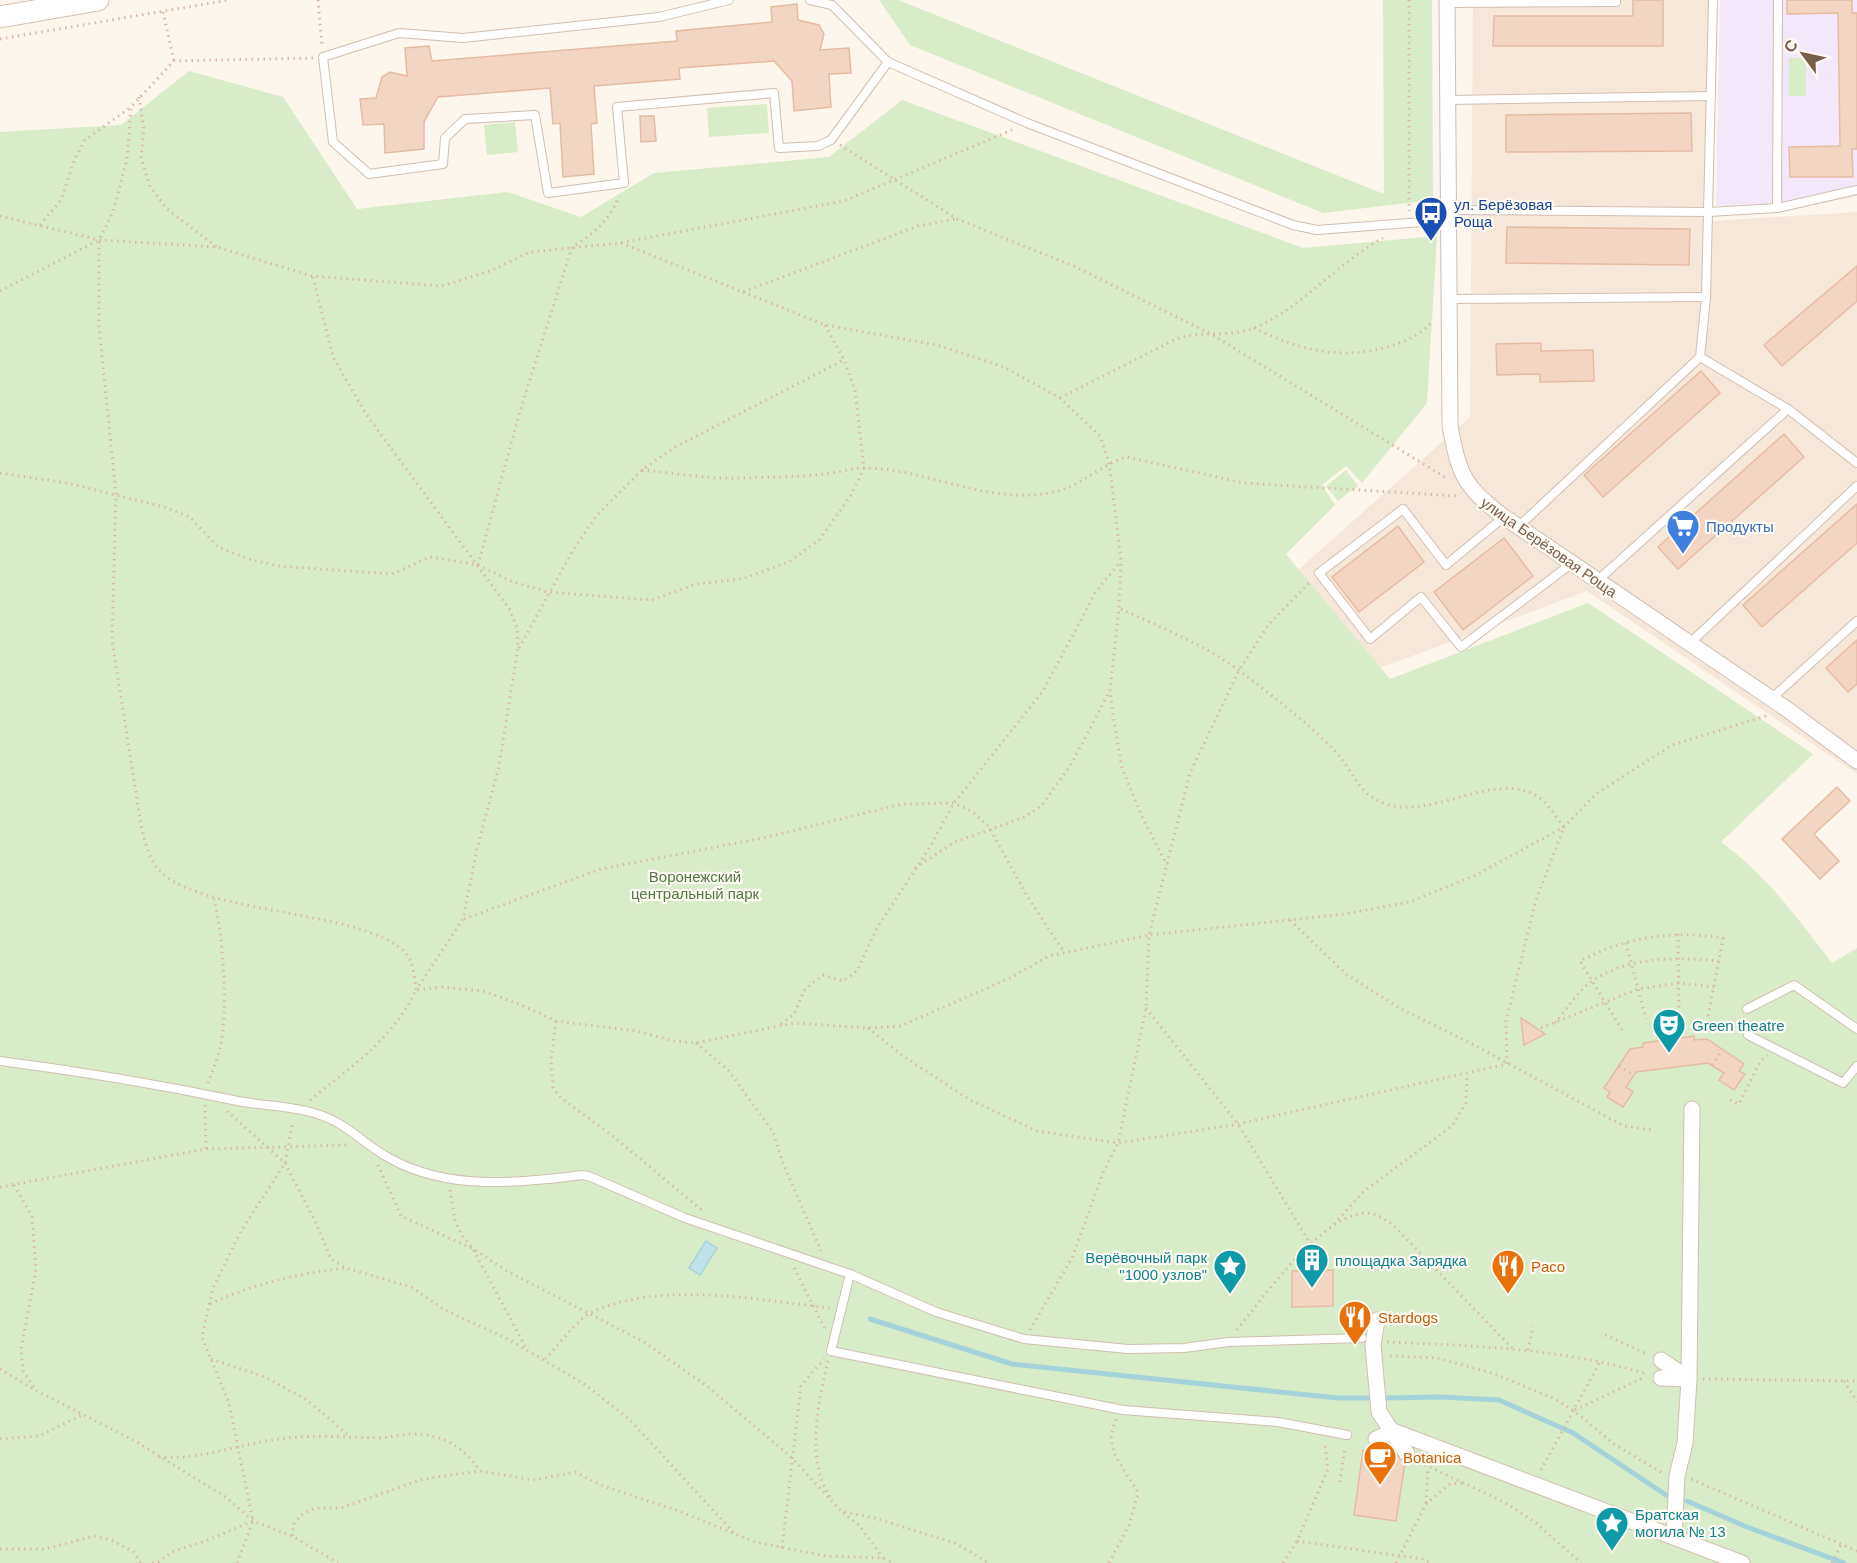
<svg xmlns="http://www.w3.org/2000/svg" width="1857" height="1563" font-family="Helvetica,sans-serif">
<rect width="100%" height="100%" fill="#fdf6ec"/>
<path fill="#f5e8da" d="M1473,0H1716L1713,221L1857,212V774L1587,591L1345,681L1280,586L1470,417Z"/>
<path fill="#f3e8fa" d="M1720,0H1857V185L1783,203L1716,206Z"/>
<g fill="#d8ecc9">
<path d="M879,0H898L1384,194L1383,0H1432L1433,200L1323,213L910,45Z"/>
<rect x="1789" y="58" width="17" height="38"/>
<path d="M189,71L283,97L357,209L507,192L581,217L654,173L829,157L902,100L1303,248L1437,236L1427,403L1362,483L1346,466L1322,485L1335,505L1286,554L1390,679L1588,603L1813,754L1721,842C1766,874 1798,919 1832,963L1857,948V1563H0V132L121,125Z"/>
<path d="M767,104L769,133L709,137L707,108Z"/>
<path d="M515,122L518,152L487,155L484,125Z"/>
<path d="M1346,470L1358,486L1338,501L1326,486Z"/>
</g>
<path fill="#bfe3e8" stroke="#a5d3da" stroke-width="1.5" d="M706,1241L717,1248L700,1275L689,1268Z"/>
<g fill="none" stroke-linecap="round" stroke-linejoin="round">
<g stroke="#a5d3da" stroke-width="5">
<path d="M870,1319L1012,1364L1338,1398H1370"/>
<path d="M1387,1398L1440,1397L1499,1400L1573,1433L1666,1495"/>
<path d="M1687,1501L1747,1527L1844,1563"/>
</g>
</g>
<g fill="#f3d5c3" stroke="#e6bba3" stroke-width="1.5">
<path d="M1633,0H1663V46H1493L1494,16H1633Z"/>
<path d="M1787,0H1852V13H1857V149H1852L1853,177H1790L1789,147L1840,146L1838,13L1787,14Z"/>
<path d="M797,4L798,20L819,25L824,34L820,50L849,48L851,73L829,74L831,107L794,111L792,81L774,61L679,68L680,79L594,86L597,123L591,124L594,174L563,177L560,123L553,124L550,88L438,97L424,122V149L385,153L384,124L363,125L360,99L376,98L382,77L390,72L407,76L405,48L429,46L432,61L677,41L676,31L772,22L771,7Z"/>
<path d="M1691,113L1692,151L1506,152V115Z"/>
<path d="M640,116H654L656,141L641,142Z"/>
<path d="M1507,227L1690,229L1689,265L1506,263Z"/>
<path d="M1857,266V301L1782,366L1764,345Z"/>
<path d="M1541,343V351L1593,350L1594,381L1540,382V374L1497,375L1496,344Z"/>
<path d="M1701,371L1720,393L1603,497L1584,475Z"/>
<path d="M1784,434L1804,457L1678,569L1658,547Z"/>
<path d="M1857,504V543L1762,627L1743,605Z"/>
<path d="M1398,526L1424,562L1359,612L1332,577Z"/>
<path d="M1504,538L1533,576L1463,630L1434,592Z"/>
<path d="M1857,640V684L1848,692L1826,668Z"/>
<path d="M1837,787L1850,801L1814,834L1839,861L1820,879L1782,839Z"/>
<path d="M1521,1018L1545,1034L1524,1045Z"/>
<path d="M1694,1036V1040L1707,1039L1744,1064L1739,1071L1745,1074L1734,1090L1719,1080L1724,1073L1708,1063L1636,1072L1626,1087L1633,1092L1623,1107L1607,1097L1610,1092L1604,1088L1630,1049L1643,1047V1043Z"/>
<path d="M1333,1270V1306L1292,1307V1271Z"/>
<path d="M1363,1450L1396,1454L1405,1463L1396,1521L1354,1515Z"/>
</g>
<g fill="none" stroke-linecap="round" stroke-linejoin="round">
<g stroke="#d1beb0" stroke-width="10">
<g id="lane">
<path d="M729,0L659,17L463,38L399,33L323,57L333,142L369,174L443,164L445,138L465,119L535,115L548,193L624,183L617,107L774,93L779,148L818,146L831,140L888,62"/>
<path d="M810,0L832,5L888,62L1027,123L1293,225L1317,230L1448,220"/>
<path d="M1447,3L1616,2V0"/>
<path d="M1448,100L1711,96"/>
<path d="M1777,208L1778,0"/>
<path d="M1448,210L1709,212L1777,208L1857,190"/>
<path d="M1448,299L1706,297"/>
<path d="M1700,357L1788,409L1857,463"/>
<path d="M1504,517L1446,565L1403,509L1319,573L1370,639L1421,597L1461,647L1571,564"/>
<path d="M1518,527L1700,357L1706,297L1713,0"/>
<path d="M1597,581L1788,409"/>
<path d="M1689,644L1857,486"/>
<path d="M1771,699L1857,621"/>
<path d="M1747,1009L1794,985L1857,1029"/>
<path d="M1748,1035L1843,1083L1857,1066"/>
<path d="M0,1061C78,1071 156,1084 233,1100C260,1106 288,1105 314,1113C351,1124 360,1143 391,1159C449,1191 520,1183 583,1175L591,1177L685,1218L850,1274L831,1351L1123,1410L1278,1422L1347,1435"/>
<path d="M850,1274L936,1312L1024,1339L1128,1349L1184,1348L1228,1342L1362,1338"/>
</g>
</g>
<g stroke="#d1beb0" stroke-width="17">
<g id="street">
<path d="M1447,0L1450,426C1459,475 1464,487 1504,517L1788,710L1857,761"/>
<path d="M1377,1320L1373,1345L1379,1412L1407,1454"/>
<path d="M1661,1360L1689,1379"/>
<path d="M1661,1378L1688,1379"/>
<path d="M1376,1439L1393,1431L1742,1563"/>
<path d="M1674,1537L1677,1476L1685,1443L1689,1379L1692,1109"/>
</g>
</g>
<g stroke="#d6c0b0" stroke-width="23">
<path id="secondary" d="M0,17L98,0"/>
</g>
<g stroke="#d9b8a5" stroke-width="3" stroke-dasharray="1.5 4.5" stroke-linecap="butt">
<path d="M318,0L322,46"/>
<path d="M1409,0V211"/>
<path d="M163,12L174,61"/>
<path d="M0,39L229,0"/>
<path d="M313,58L174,61L131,107L127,159L113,212L99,240V327L116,494L112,640L141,825C145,842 149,862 163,874C215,918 389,910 411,962C414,970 415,981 416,989"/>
<path d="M139,97L144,130L141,158L150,186L167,209L217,247"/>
<path d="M840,145L957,219L1076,267L1211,334L1448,479"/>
<path d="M0,216L99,240L217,247L312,276L442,286L490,271L530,252L620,243L844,201L1012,130"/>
<path d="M40,225L61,200L74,161L85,140L131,107"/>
<path d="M621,243L743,292L918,226L955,219"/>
<path d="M313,277L333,357L366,414L510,610L517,628L518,648L499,766L477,849L463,919L416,990"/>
<path d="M0,291L97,241"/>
<path d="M743,292L825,325L937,345L1004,367L1060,398L1100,436L1109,462L1121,560L1119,608L1110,690L1113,716L1122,768L1143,819L1167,865"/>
<path d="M1254,328C1298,350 1342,361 1390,346C1406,341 1423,334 1433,320"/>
<path d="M1060,398L1176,339C1202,330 1229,338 1254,328C1302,308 1337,263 1383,238"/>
<path d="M642,470C676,473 712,480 746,478C772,477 798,477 824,474C837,473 851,468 864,468C927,468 993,508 1058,491C1083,484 1102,464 1127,457L1244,483L1458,496"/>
<path d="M0,473L67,483L164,507L190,517L218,547L249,559L278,566L392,574L430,557L478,565L513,582L548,592L652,600L696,584L742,579L789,562L819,540L850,497L864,468L855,390L844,360L825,325"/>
<path d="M478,565L520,411L572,247C595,233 609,221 619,196"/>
<path d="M519,648L573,550L597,515L642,470L675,447L844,360"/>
<path d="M915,868L955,842L1025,817L1042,805L1072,763L1109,692"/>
<path d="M464,919L601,869L763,838L902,804L954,803L973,812L989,827L1027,896L1064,952"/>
<path d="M1290,920L1346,974L1401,1009L1474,1045L1624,1126L1652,1130"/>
<path d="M1678,934L1679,1015"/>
<path d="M1626,943L1646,1019"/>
<path d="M1146,1008L1238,1124L1311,1245"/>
<path d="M556,1021L551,1061L553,1088L561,1098L614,1137L704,1212"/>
<path d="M1555,1023C1566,1010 1578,991 1592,981C1629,956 1677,957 1719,961"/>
<path d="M781,1024L794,1014L805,989L823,975L843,981L857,971L877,928L930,847L954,803L1043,691L1095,593L1120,562"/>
<path d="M868,1028L903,1056L970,1100L1037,1131L1118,1143L1238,1124L1507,1064L1506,1021L1536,900L1564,827C1556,817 1548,803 1537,796C1494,770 1433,820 1386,804C1355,793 1354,770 1334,750C1306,721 1271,695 1240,671C1204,644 1159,627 1119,608"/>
<path d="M1541,1028L1638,989L1679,983L1714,987"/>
<path d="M1622,1030L1580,961C1625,937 1673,930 1723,938L1708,1017"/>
<path d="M696,1043L729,1071L773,1132L783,1163L821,1251"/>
<path d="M1712,1065L1722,1050"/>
<path d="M1619,1066L1633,1075"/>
<path d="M208,1083C212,1072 217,1060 220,1048C229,1009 223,938 214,899"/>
<path d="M310,1100C351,1067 393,1039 416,990L442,987L483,991L519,1004L556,1021L636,1031L674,1041L696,1043L794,1023L868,1028L901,1026L1012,977L1049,956L1149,935L1345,914L1409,902L1476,875L1564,827L1596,794L1672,745L1769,715"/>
<path d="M1730,1100L1739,1104L1760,1062L1767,1055"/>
<path d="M205,1105L206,1149"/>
<path d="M227,1111L285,1163L315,1221L331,1259L346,1268L411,1287L445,1310L506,1338L583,1383L629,1419L735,1534"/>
<path d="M378,1165L401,1216L473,1249L509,1272L644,1342L707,1386L792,1458L841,1511L874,1518L955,1543L989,1563"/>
<path d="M14,1185L32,1216L36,1269L21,1350L23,1371L35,1389"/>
<path d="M0,1187L206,1149L349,1145"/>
<path d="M450,1190L455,1220L461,1234L473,1249L526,1348"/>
<path d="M1334,1224L1363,1192L1452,1126L1466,1103L1467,1074"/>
<path d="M1405,1266L1427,1263"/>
<path d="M794,1268L825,1329"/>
<path d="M210,1304C255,1283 296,1274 346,1268"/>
<path d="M1030,1330L1072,1258L1103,1173L1118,1143L1146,1008L1149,935L1190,773L1239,670L1269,624L1312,580"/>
<path d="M1237,1330C1264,1296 1319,1218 1364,1213C1375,1212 1384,1219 1393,1225L1512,1348"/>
<path d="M1605,1335L1647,1354"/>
<path d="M1387,1342C1475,1346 1562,1348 1647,1374"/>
<path d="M1528,1350L1533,1326"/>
<path d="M1390,1356L1437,1358L1492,1373L1555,1399L1574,1411L1614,1444L1662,1473"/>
<path d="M211,1359L265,1377L307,1400L347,1434"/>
<path d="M545,1359C557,1347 577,1320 590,1313C659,1280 758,1300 831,1308"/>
<path d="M828,1361C818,1401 805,1462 831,1498"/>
<path d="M0,1369L35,1390L135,1441L227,1498L253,1521L292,1536L338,1563"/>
<path d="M1703,1379L1857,1381"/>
<path d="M1844,1381L1857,1402"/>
<path d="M1575,1410L1645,1377"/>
<path d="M0,1439L39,1436L82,1415"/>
<path d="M159,1457C198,1460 234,1446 273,1440C307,1434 344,1437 379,1438C390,1438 400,1434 411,1434C442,1434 463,1446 480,1471"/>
<path d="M1419,1462L1502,1501L1535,1522L1581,1563"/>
<path d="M1541,1470L1601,1360"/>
<path d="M1691,1479L1857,1551"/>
<path d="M1340,1482L1345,1447"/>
<path d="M1426,1503L1428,1469"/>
<path d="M843,1513L859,1525L883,1558"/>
<path d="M292,1536L294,1524L301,1515L315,1508H341L423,1479L480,1471L533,1480L576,1472L600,1485L679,1511L755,1542L826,1556L883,1558L895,1563"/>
<path d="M1297,1541L1422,1559L1431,1563"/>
<path d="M782,1548L801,1386L824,1359"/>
<path d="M0,1549H44L94,1536L111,1540L134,1552L141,1563"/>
<path d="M152,1563L158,1562L172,1552L208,1540L253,1521"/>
<path d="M237,1563L253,1521L229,1403L202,1337L213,1288L241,1231L285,1163L293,1121"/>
<path d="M1109,1563L1129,1525L1138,1493C1126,1469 1100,1448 1117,1419"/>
<path d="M1283,1563L1297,1541L1328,1469L1325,1443"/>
<path d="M1396,1563L1426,1504L1450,1484L1464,1483"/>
<path d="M1832,1563L1841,1545"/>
</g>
<use href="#lane" stroke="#fff" stroke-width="8"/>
<use href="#street" stroke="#fff" stroke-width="15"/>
<use href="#secondary" stroke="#fff" stroke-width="21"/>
</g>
<defs>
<g id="bus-pin" transform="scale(1.725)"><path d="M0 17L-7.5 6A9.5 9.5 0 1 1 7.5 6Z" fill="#1a4fb4" stroke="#fffaf3"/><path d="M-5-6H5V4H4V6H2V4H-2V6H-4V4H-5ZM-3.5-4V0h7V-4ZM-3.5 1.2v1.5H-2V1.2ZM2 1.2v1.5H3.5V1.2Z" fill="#fff"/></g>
<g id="supermarket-pin" transform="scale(1.725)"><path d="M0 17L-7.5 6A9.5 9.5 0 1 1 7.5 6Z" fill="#3f7fe0" stroke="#fffaf3"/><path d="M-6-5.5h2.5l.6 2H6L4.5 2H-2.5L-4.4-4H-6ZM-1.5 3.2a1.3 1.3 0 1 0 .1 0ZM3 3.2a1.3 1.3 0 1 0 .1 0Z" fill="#fff"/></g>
<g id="theatre-pin" transform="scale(1.725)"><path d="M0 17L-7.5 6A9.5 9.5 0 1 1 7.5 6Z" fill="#0f9aa8" stroke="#fffaf3"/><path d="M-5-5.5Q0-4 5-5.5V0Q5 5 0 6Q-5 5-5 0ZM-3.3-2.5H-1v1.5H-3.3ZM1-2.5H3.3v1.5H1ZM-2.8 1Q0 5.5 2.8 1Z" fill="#fff"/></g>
<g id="building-pin" transform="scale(1.725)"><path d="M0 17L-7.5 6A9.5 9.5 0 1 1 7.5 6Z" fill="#0f9aa8" stroke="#fffaf3"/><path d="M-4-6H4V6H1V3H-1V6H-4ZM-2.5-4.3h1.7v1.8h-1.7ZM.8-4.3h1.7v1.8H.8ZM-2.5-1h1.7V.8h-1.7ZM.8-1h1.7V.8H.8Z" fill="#fff"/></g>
<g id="sight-pin" transform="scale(1.725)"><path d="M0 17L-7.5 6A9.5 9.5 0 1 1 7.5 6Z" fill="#0f9aa8" stroke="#fffaf3"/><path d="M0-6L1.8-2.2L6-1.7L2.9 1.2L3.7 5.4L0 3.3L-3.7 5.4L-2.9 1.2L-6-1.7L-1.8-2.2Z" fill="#fff"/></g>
<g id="restaurant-pin" transform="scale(1.725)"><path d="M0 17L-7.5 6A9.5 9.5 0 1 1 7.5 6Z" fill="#e8710a" stroke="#fffaf3"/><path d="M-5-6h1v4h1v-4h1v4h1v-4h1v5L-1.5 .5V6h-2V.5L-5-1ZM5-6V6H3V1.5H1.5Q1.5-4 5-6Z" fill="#fff"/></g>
<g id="cafe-pin" transform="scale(1.725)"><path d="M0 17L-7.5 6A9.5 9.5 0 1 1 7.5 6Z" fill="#e8710a" stroke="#fffaf3"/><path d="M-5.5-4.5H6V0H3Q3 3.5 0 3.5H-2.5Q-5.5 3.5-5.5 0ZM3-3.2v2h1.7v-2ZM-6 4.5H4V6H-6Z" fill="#fff"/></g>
</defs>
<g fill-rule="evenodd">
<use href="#bus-pin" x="1431" y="213"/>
<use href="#supermarket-pin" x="1683" y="526"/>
<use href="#theatre-pin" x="1669" y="1025"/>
<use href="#building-pin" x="1312" y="1260"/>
<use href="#sight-pin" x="1230" y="1266"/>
<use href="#restaurant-pin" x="1508" y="1266"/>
<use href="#restaurant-pin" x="1355" y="1317"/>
<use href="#cafe-pin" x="1380" y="1457"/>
<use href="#sight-pin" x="1612" y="1523"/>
</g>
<g text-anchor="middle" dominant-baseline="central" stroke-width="4.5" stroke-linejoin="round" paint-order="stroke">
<g font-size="15" fill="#164399" stroke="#fffaf3" text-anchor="start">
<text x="1454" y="204">ул. Берёзовая<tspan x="1454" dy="17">Роща</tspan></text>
</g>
<g font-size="15" fill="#366cbe" stroke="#fffaf3" text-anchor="start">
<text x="1706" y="526">Продукты</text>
</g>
<g font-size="15" fill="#7a5c4d" stroke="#fffaf3">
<text transform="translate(1549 547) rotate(35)">улица Берёзовая Роща</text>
</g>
<g font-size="15" fill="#537a41" stroke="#fffaf3">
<text x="695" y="876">Воронежский<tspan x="695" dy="17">центральный парк</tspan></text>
</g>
<g font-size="15" fill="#0d838f" stroke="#fffaf3" text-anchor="start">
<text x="1692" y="1025">Green theatre</text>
<text x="1207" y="1257" text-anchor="end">Верёвочный парк<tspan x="1207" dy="17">"1000 узлов"</tspan></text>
<text x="1335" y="1260">площадка Зарядка</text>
<text x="1635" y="1514">Братская<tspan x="1635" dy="17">могила № 13</tspan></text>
</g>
<g font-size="15" fill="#c56008" stroke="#fffaf3" text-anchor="start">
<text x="1531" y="1266">Paco</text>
<text x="1378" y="1317">Stardogs</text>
<text x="1403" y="1457">Botanica</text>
</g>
</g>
<g transform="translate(1803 54) rotate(303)" stroke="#fffaf3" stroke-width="4.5" paint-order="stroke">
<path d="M0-4.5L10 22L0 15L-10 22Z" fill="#7a5c4d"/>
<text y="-9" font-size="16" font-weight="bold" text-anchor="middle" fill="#7a5c4d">С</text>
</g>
</svg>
